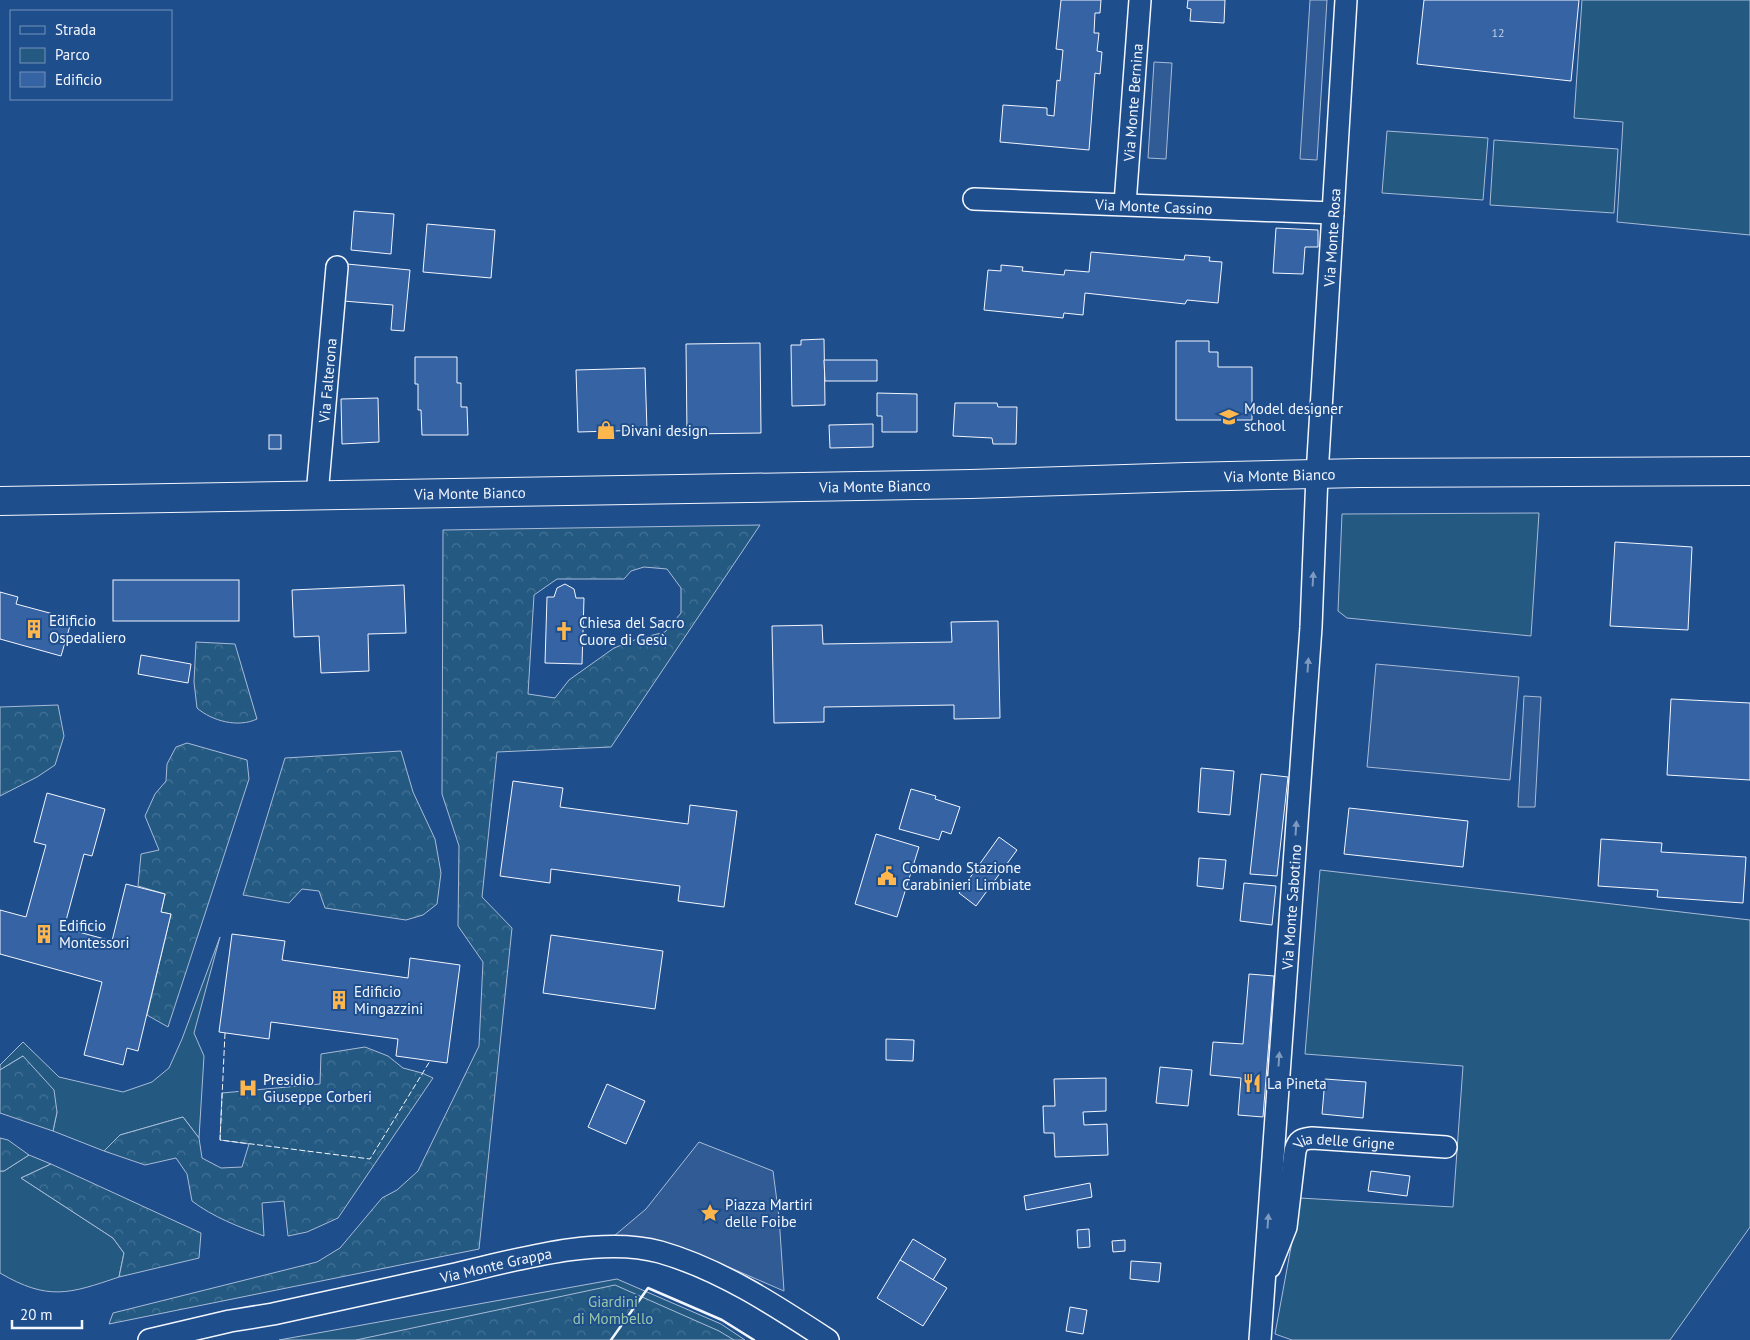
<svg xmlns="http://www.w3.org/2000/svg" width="1750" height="1340" font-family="'PT Sans',sans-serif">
<defs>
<pattern id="forest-crowns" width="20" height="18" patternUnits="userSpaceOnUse" patternTransform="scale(1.25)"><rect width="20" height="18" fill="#245a82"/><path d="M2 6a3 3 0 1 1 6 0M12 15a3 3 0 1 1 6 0" fill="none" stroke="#447295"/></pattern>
</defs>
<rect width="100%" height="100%" fill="#1f4e8c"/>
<g fill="#245a82" stroke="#a8bbd7">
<path d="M1582,0H1750V235L1617,222L1623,122L1574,118Z"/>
<path d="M1387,131L1488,138L1483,200L1382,193Z"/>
<path d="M1494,140L1618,149L1614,213L1490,205Z"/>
<path d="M1539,513L1531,636L1347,618L1338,611L1342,514Z"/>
<path d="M1320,870L1750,920V1227L1670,1340H1292L1275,1334L1300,1198L1453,1207L1463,1066L1305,1054Z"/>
<path d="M220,937L194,1033L204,1056L199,1138L183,1117L120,1135L104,1151L53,1131L57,1112L23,1056L0,1070V1065L23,1042L59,1077L123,1092L152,1082L169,1068L182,1039Z"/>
<path d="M29,1155L51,1164L21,1178L113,1238L124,1253L119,1277C69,1294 48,1301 0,1273V1171H4Z"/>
<path d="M617,1279L721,1324L745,1340H279Z"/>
</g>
<g fill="url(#forest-crowns)" stroke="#a8bbd7" fill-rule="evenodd">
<path d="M760,525L611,747L497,752L482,897L512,928L479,1249L109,1324L113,1313L317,1262L340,1248L382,1198L397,1190L418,1171L479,1046L483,962L458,926L459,846L442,794L443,530ZM644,567L667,569L681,588V613L665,632L637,639L614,648L569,680L555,698L528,694L534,595L557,579H624L631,571Z"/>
<path d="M196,642L235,644L257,719C238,728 212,721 197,708L194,682Z"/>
<path d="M58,705L64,736L55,765L37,777L0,796V707Z"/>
<path d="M187,743L247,760L249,779L168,1027L147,1015L171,914L161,912L165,894L138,886L141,854L159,850L145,816L155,794L166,781L167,764L176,747Z"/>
<path d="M401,751L413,792L435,839L441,873L437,904L423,915L406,920L325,908L319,891L302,889L289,903L243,895L285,758Z"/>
<path d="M365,1047L388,1056L403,1068L422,1073L433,1078L338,1218L307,1232L288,1236L284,1201L262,1203L264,1236C239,1227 213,1217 192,1201L187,1174L176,1158L145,1165L104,1151L120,1135L183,1117L199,1138L202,1158L221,1168L242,1167L249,1144L220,1140L222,1093L320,1084L321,1054Z"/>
<path d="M23,1056L54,1090L57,1112L53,1131L0,1113V1070Z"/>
<path d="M0,1138L8,1140L29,1155L4,1171H0Z"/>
<path d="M51,1164L201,1233L199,1258L119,1277L124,1253L113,1238L21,1178Z"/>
<path d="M615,1285L719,1331L734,1340H356Z"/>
</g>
<g fill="#305b95" stroke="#a8bbd7">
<path d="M1310,0H1327L1317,160L1300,159Z"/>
<path d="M1154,62L1172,63L1166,159L1148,158Z"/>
<path d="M1376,664L1519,677L1510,780L1367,767Z"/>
<path d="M1524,696L1541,697L1535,807H1518Z"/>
<path d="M699,1142L773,1171L779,1217L784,1291L694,1252L675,1246L614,1236L646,1209Z"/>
</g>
<g fill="#3563a3" stroke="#f2f6ff">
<path d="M1061,0H1101L1100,13H1095L1094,33H1099L1097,51L1102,52L1100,74L1095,73L1089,150L1000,142L1003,105L1047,108V115L1054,116L1057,80L1060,81L1063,50L1056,49Z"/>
<path d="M1188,0H1225L1224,23L1190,21L1191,9L1187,8Z"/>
<path d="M1424,0H1579L1571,81L1417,64Z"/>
<path d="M354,211L394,214L391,254L351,250Z"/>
<path d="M427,224L495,230L491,278L423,272Z"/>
<path d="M1276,228L1318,230V247H1305L1303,274L1273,273Z"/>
<path d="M1091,252L1184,260L1185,255L1210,257L1209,261L1222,262L1218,303L1187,300L1185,304L1085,293L1083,315L1064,313L1063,318L984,310L988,270L1001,271V265L1023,267L1022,271L1064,275L1065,270L1089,272Z"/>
<path d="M347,264L410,270L404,331L391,330L393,305L343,301Z"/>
<path d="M824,339L825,405L792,406L791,345H801V340Z"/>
<path d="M1176,341H1209V352H1218V367H1252V420H1176Z"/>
<path d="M760,343L761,433L687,434L686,344Z"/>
<path d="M415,357H457V383H461V407H467L468,435H422L421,410H418V384H415Z"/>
<path d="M824,360H877V381H825Z"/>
<path d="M645,368L647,430L578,432L576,370Z"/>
<path d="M877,393L917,394V432H882V416H877Z"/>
<path d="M378,398L379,442L342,444L341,399Z"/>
<path d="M955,403H997L998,407H1017L1016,444H993L992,438L953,436Z"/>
<path d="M873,424V447L830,448L829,425Z"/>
<rect x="269" y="435" width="12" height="14"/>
<path d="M1615,542L1692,547L1688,630L1610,626Z"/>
<rect x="113" y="580" width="126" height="41"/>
<path d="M565,584L574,589L576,598H584L582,664L545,663L547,597H554L557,588Z"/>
<path d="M404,585L406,633L368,634L369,671L321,673L319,636L294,637L292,590Z"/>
<path d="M0,592L18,597L16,604L72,619L61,656L0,639Z"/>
<path d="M998,621L1000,718L954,719V705L824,707V722L774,723L772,626L822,625L823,644L952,642L951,622Z"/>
<path d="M141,655L191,664L188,683L138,674Z"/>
<path d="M1671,699L1750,703V780L1667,775Z"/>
<path d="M1201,768L1234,771L1230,815L1198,812Z"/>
<path d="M1261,774L1288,777L1277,876L1250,874Z"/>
<path d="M513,781L563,788L560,807L688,824L690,805L737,811L724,907L678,901L680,886L551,869L550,883L500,876Z"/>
<path d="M911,789L936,796L935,799L960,807L951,834L942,831L939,840L899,829Z"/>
<path d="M47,793L105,809L92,856L84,854L64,928L112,941L126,884L165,894L161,912L171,914L138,1051L127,1048L123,1065L84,1055L102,982L0,954V910L26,917L46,845L34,842Z"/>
<path d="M1349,808L1468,821L1463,867L1344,854Z"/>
<path d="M876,834L919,847L897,917L855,904Z"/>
<path d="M999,837L1017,850L976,906L959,893Z"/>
<path d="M1601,839L1662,843L1661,852L1746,857L1743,903L1657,897L1658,890L1598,886Z"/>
<path d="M1199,858L1226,860L1223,889L1197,886Z"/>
<path d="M1244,883L1276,886L1272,925L1240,921Z"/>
<path d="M232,934L285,941L282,960L408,978L410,958L460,965L447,1063L396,1056L398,1039L271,1022L269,1039L219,1032Z"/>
<path d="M551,935L663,951L655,1009L543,993Z"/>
<path d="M1249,974L1274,976L1263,1117L1238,1115L1241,1078L1210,1075L1213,1042L1243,1044Z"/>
<path d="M886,1039L914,1040L913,1061L886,1060Z"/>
<path d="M1160,1067L1192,1070L1188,1106L1156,1103Z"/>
<path d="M1106,1078V1111L1083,1112L1084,1125L1107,1124L1108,1155L1055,1157L1054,1133H1044L1043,1106H1055L1054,1079Z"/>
<path d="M1325,1079L1366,1082L1363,1118L1322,1114Z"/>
<path d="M607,1084L645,1101L626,1144L588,1127Z"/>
<path d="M1371,1171L1410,1176L1407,1196L1368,1191Z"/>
<path d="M1090,1183L1092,1197L1026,1210L1024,1196Z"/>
<path d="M1089,1229L1090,1247L1078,1248L1077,1230Z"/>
<path d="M913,1239L946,1259L933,1280L900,1260Z"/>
<path d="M1125,1240V1251L1113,1252L1112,1241Z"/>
<path d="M900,1260L947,1288L923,1326L877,1298Z"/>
<path d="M1131,1261L1161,1263L1159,1282L1130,1279Z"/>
<path d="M1070,1307L1087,1310L1083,1334L1066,1331Z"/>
</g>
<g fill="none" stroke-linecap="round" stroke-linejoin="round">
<g stroke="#f2f6ff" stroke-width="24">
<g id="minor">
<path id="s1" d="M974,199L1333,213"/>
<path id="s2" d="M1125,204L1140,0"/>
<path id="s3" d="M317,495L337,267"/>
<path id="s4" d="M1270,1267L1286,1227L1295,1151C1298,1140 1302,1139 1312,1138L1446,1147"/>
<path id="s5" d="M149,1340L230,1321L273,1314C332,1301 391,1288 451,1275C512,1261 598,1235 660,1252C720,1269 776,1306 828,1340"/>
<path id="s6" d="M1260,1340L1311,627L1317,475L1346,0"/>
</g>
</g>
<g stroke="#f2f6ff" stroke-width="30">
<g id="primary">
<path id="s7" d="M0,501L971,484L1187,477L1360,473L1750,471"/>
</g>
</g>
<use href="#minor" stroke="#1f4e8c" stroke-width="21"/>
<use href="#primary" stroke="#1f4e8c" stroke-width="28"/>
<path stroke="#f2f6ff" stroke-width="1" stroke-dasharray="6 2.5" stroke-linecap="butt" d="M225,1033L220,1140L370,1159L430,1061"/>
<path stroke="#f2f6ff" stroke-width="2.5" d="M611,1340L648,1288L722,1320L754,1340"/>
</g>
<defs><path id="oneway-solid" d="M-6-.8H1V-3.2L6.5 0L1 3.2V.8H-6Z" transform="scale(1.25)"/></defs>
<g fill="#7e9ac0">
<use href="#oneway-solid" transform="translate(1313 579) rotate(-87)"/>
<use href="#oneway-solid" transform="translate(1308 665) rotate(-86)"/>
<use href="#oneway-solid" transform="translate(1296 828) rotate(-86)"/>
<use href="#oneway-solid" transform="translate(1279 1059) rotate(-86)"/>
<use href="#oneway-solid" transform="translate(1268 1221) rotate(-86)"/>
</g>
<defs>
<g id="school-bare" transform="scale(1.5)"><path d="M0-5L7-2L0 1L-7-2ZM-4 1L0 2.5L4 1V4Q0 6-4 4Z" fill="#ffb74d" stroke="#1f4e8c" stroke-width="2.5" paint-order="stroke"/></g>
<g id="shop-bare" transform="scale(1.5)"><path d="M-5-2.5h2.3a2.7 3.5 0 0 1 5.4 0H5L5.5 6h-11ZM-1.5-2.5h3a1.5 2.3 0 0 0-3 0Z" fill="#ffb74d" stroke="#1f4e8c" stroke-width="2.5" paint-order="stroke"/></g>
<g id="building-bare" transform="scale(1.5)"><path d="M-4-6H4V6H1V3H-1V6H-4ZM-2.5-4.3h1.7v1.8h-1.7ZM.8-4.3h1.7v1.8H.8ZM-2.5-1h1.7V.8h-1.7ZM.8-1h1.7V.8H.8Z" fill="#ffb74d" stroke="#1f4e8c" stroke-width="2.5" paint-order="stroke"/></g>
<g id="church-bare" transform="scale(1.5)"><path d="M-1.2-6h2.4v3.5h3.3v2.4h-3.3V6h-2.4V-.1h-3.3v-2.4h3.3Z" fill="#ffb74d" stroke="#1f4e8c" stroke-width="2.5" paint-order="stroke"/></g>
<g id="civic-bare" transform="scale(1.5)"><path d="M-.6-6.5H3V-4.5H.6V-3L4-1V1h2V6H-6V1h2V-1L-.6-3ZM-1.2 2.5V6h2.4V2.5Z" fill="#ffb74d" stroke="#1f4e8c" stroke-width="2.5" paint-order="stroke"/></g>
<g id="restaurant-bare" transform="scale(1.5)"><path d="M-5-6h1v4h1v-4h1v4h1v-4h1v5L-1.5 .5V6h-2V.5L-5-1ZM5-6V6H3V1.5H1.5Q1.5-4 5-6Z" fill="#ffb74d" stroke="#1f4e8c" stroke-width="2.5" paint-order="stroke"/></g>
<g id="hospital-bare" transform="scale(1.5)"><path d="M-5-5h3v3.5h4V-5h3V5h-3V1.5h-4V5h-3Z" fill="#ffb74d" stroke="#1f4e8c" stroke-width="2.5" paint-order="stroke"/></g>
<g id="sight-bare" transform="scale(1.5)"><path d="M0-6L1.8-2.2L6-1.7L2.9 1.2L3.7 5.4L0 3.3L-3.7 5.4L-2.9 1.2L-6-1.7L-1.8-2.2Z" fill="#ffb74d" stroke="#1f4e8c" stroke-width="2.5" paint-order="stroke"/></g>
</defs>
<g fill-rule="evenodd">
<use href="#school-bare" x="1229" y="417"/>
<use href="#shop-bare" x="606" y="430"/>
<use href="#building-bare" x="34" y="629"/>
<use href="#church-bare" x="564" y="631"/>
<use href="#civic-bare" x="887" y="876"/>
<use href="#building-bare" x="44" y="934"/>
<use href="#building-bare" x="339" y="1000"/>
<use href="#restaurant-bare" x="1252" y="1083"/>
<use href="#hospital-bare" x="248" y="1088"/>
<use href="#sight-bare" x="710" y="1213"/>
</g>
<g text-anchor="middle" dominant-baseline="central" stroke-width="4" stroke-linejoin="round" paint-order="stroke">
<g font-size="12" fill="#c3d1e8">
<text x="1498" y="32">12</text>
</g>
<g font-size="15" fill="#f2f6ff" stroke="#1f4e8c">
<text stroke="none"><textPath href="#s2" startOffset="102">Via Monte Bernina</textPath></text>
<text stroke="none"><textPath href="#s1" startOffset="180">Via Monte Cassino</textPath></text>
<text stroke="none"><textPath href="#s6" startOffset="1105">Via Monte Rosa</textPath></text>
<text stroke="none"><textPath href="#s3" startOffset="115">Via Falterona</textPath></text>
<text stroke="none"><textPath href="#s7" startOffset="1280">Via Monte Bianco</textPath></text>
<text stroke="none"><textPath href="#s7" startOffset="875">Via Monte Bianco</textPath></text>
<text stroke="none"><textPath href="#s7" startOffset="470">Via Monte Bianco</textPath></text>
<text stroke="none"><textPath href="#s6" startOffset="434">Via Monte Sabotino</textPath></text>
<text stroke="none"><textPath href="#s4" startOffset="175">Via delle Grigne</textPath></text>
<text stroke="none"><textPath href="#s5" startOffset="355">Via Monte Grappa</textPath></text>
</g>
<g font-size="15" fill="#f2f6ff" stroke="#1f4e8c" text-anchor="start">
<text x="1244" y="408">Model designer<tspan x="1244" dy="17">school</tspan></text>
<text x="621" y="430">Divani design</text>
<text x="49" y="620">Edificio<tspan x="49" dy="17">Ospedaliero</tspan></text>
<text x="579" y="622">Chiesa del Sacro<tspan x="579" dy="17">Cuore di Gesù</tspan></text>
<text x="902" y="867">Comando Stazione<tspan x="902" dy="17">Carabinieri Limbiate</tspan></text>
<text x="59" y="925">Edificio<tspan x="59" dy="17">Montessori</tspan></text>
<text x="354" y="991">Edificio<tspan x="354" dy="17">Mingazzini</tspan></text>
<text x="263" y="1079">Presidio<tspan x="263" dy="17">Giuseppe Corberi</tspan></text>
<text x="1267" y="1083">La Pineta</text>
<text x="725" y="1204">Piazza Martiri<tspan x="725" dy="17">delle Foibe</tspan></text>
</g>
<g font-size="15" fill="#97c8a6" stroke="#1f4e8c">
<text x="613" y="1301">Giardini<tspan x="613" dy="17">di Mombello</tspan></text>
</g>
</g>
<rect x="10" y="10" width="162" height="90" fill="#1f4e8c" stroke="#7391ba"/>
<rect x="20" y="26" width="25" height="8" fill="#1f4e8c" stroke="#7391ba"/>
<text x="55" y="35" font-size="15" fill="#f2f6ff">Strada</text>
<rect x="20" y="48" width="25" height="15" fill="#245a82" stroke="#7391ba"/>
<text x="55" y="60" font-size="15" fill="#f2f6ff">Parco</text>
<rect x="20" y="72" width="25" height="15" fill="#3563a3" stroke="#7391ba"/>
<text x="55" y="85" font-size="15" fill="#f2f6ff">Edificio</text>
<path d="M12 1320v8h70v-8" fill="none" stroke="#f2f6ff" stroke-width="2.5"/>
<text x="20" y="1320" font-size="15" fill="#f2f6ff" stroke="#1f4e8c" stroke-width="4" paint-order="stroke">20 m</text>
</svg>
